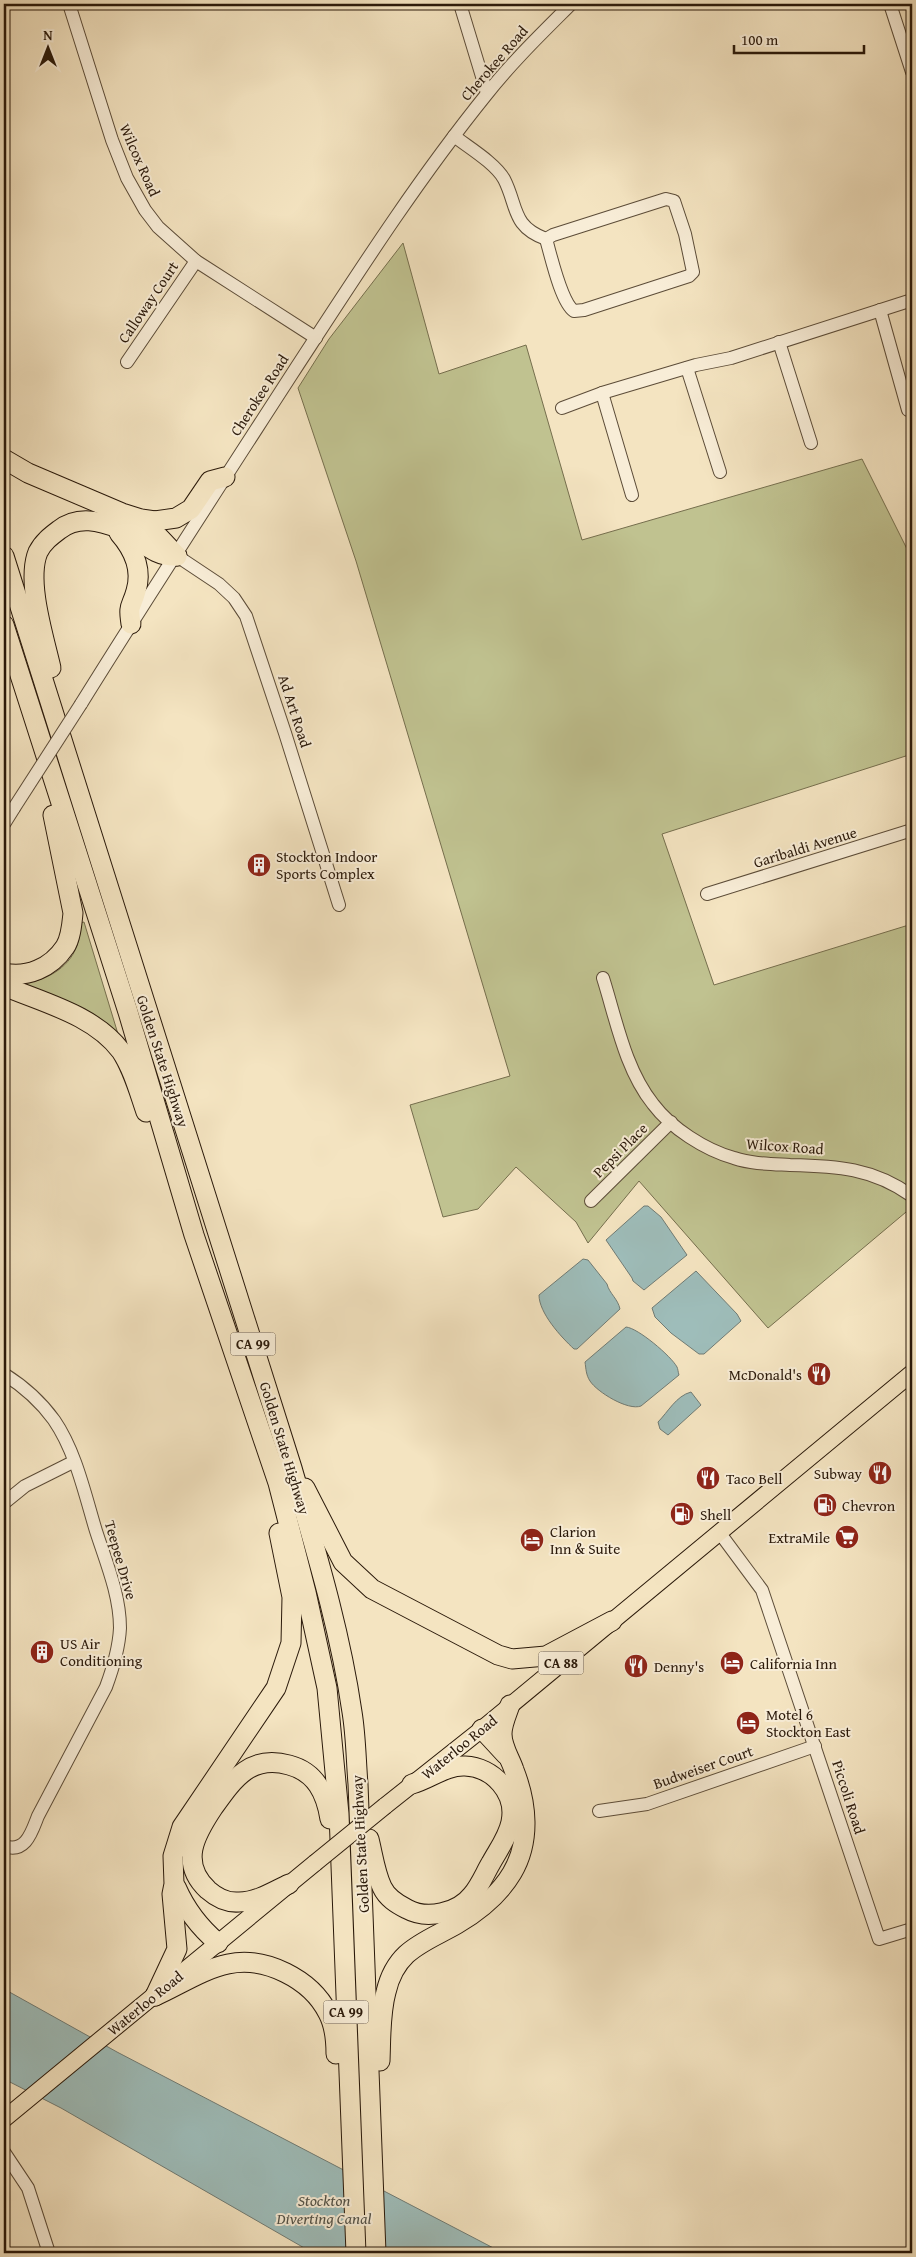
<svg xmlns="http://www.w3.org/2000/svg" width="916" height="2257" font-family="'Gentium Book Plus',serif">
<rect width="100%" height="100%" fill="#f4e4c1"/>
<filter id="stains"><feTurbulence type="fractalNoise" baseFrequency=".004" numOctaves="4"/><feColorMatrix values="0 0 0 0 .2 0 0 0 0 .09 0 0 0 0 .02 0 0 0 .5 -.17"/></filter>
<radialGradient id="worn" r=".72"><stop offset=".6" stop-color="#630" stop-opacity="0"/><stop offset="1" stop-color="#630" stop-opacity=".3"/></radialGradient>
<g fill="#c0c290" stroke="#756e4d">
<path d="M403,243L439,374L526,345L582,540L862,459L912,559V754L662,834L714,985L912,924V1207L768,1328L639,1181L588,1243L576,1222L516,1167L478,1209L443,1217L410,1105L510,1076L356,561L298,388L329,339Z"/>
<path d="M84,922L118,1034H114L25,986V983C48,980 72,966 78,942C80,936 79,929 80,923Z"/>
</g>
<g fill="#9ebdba" stroke="#707b74">
<path d="M644,1206H648L661,1217L687,1255L644,1290L633,1281L632,1278L606,1240Z"/>
<path d="M583,1259L588,1260L607,1284C609,1293 618,1299 620,1309L577,1349H574C561,1337 539,1313 539,1295Z"/>
<path d="M696,1271L737,1314L741,1321L704,1354H699L671,1333L655,1317L652,1308Z"/>
<path d="M626,1327C638,1328 671,1356 677,1367C678,1369 678,1372 679,1375L641,1406C628,1411 597,1392 590,1381C586,1375 586,1369 585,1362Z"/>
<path d="M691,1392L701,1405L668,1435L660,1429L658,1422C668,1412 676,1396 691,1392Z"/>
<path d="M4,1989L117,2052L503,2253H313L61,2108L4,2079Z"/>
</g>
<g fill="none" stroke-linecap="round" stroke-linejoin="round">
<g stroke="#5c4c38" stroke-width="14">
<g id="minor">
<path d="M69,4L112,140L127,178L145,210L158,227L196,261L316,338"/>
<path d="M460,4L487,93"/>
<path d="M890,4L912,72"/>
<path d="M454,136C468,147 495,163 504,179C518,206 511,226 546,239"/>
<path d="M666,199L674,201L685,234L693,272L689,276L584,310L574,311C561,302 551,256 546,239L553,235Z"/>
<path d="M880,310L908,410"/>
<path d="M779,342L811,443"/>
<path d="M127,362L196,261"/>
<path d="M687,368L720,472"/>
<path d="M602,393L632,495"/>
<path d="M562,408L602,393L696,365L731,358L912,300"/>
<path d="M177,556L219,584L234,598L246,616L285,733L339,905"/>
<path d="M81,704C150,593 221,484 292,374C354,279 415,183 486,95C512,62 542,33 571,4"/>
<path d="M4,824L14,808"/>
<path d="M707,894L912,830"/>
<path d="M603,978C616,1019 625,1069 653,1104C671,1128 705,1150 734,1158C752,1164 771,1164 790,1165C837,1166 873,1168 912,1196"/>
<path d="M591,1201L671,1122"/>
<path d="M4,1374C23,1386 41,1402 54,1420C76,1452 85,1495 96,1531C106,1562 120,1595 120,1628C119,1648 113,1668 106,1687L38,1816C32,1831 26,1854 4,1846"/>
<path d="M4,1503L25,1486L73,1462"/>
<path d="M719,1532L762,1590L879,1939L912,1929"/>
<path d="M599,1811L647,1804L815,1746"/>
<path d="M4,2152L28,2188L49,2253"/>
</g>
</g>
<g stroke="#2a190a" stroke-width="18">
<g id="major">
<path d="M385,1806L482,1729L912,1373"/>
<path d="M4,2119L315,1863"/>
</g>
</g>
<g stroke="#2a190a" stroke-width="21">
<g id="highway">
<path d="M4,459L28,473L122,513L141,519L155,521L176,518L191,509L210,481L225,477"/>
<path d="M133,523L159,537L177,556"/>
<path d="M119,533C133,549 143,568 136,591C131,609 128,603 131,624"/>
<path d="M4,556L292,1468C315,1548 340,1629 352,1712C356,1736 356,1760 358,1784L376,2253"/>
<path d="M4,625L128,1012L194,1235L278,1483L306,1592L327,1688L339,1814L356,2253"/>
<path d="M51,668C44,637 26,581 38,552C43,542 51,536 59,530C78,515 100,521 120,529C142,538 150,557 177,556"/>
<path d="M4,973C27,978 51,968 65,947C71,938 72,923 73,913L53,815"/>
<path d="M4,986C44,1003 94,1015 121,1051C133,1069 139,1092 146,1112"/>
<path d="M305,1488L343,1562L372,1589L498,1655L512,1659L546,1656L612,1621"/>
<path d="M482,1729L506,1755"/>
<path d="M369,1839C373,1855 375,1872 382,1887C387,1898 397,1904 407,1909C427,1920 458,1913 472,1895C480,1886 485,1873 491,1863C498,1850 508,1837 511,1822C517,1793 493,1767 465,1766C446,1765 430,1779 412,1784"/>
<path d="M289,1884C274,1891 257,1902 239,1902C227,1903 217,1898 208,1890C179,1863 195,1835 213,1808C233,1780 250,1754 289,1765C316,1772 326,1794 330,1819"/>
<path d="M176,1887C186,1910 199,1927 218,1943"/>
<path d="M155,1996L177,1949L172,1894L174,1884L173,1856L182,1827L276,1688L291,1643L292,1597L279,1533"/>
<path d="M155,1996C178,1986 203,1969 228,1964C265,1956 311,1979 328,2013C335,2026 336,2040 336,2054"/>
<path d="M380,2061C381,2038 380,2014 386,1992C396,1949 424,1943 457,1924C479,1911 499,1895 512,1873C531,1841 527,1803 514,1770C510,1758 502,1747 502,1734C502,1724 507,1714 510,1705"/>
</g>
</g>
<use href="#minor" stroke="#f8edd7" stroke-width="12"/>
<use href="#major" stroke="#f4e4c1" stroke-width="16"/>
<use href="#highway" stroke="#f4e4c1" stroke-width="19"/>
<g stroke="#5c4c38" stroke-width="14" stroke-linecap="butt">
<path id="minor-bridge" d="M14,808L81,704"/>
</g>
<g stroke="#2a190a" stroke-width="18" stroke-linecap="butt">
<path id="major-bridge" d="M315,1863L385,1806"/>
</g>
<use href="#minor-bridge" stroke="#f8edd7" stroke-width="12"/>
<use href="#major-bridge" stroke="#f4e4c1" stroke-width="16"/>
</g>
<defs>
<g id="building-disc" transform="scale(1.25)"><circle r="9.5" fill="#8f2418" stroke="#f8edd7"/><path d="M-4-6H4V6H1V3H-1V6H-4ZM-2.5-4.3h1.7v1.8h-1.7ZM.8-4.3h1.7v1.8H.8ZM-2.5-1h1.7V.8h-1.7ZM.8-1h1.7V.8H.8Z" fill="#fff"/></g>
<g id="restaurant-disc" transform="scale(1.25)"><circle r="9.5" fill="#8f2418" stroke="#f8edd7"/><path d="M-5-6h1v4h1v-4h1v4h1v-4h1v5L-1.5 .5V6h-2V.5L-5-1ZM5-6V6H3V1.5H1.5Q1.5-4 5-6Z" fill="#fff"/></g>
<g id="fuel-disc" transform="scale(1.25)"><circle r="9.5" fill="#8f2418" stroke="#f8edd7"/><path d="M-5.5-6h7V0h2V4h1.3V-2.5L3-4.5l.8-.8L6-3V5H2.5V1h-1V6h-7ZM-4.2-4.7v3.2H.2V-4.7Z" fill="#fff"/></g>
<g id="supermarket-disc" transform="scale(1.25)"><circle r="9.5" fill="#8f2418" stroke="#f8edd7"/><path d="M-6-5.5h2.5l.6 2H6L4.5 2H-2.5L-4.4-4H-6ZM-1.5 3.2a1.3 1.3 0 1 0 .1 0ZM3 3.2a1.3 1.3 0 1 0 .1 0Z" fill="#fff"/></g>
<g id="hotel-disc" transform="scale(1.25)"><circle r="9.5" fill="#8f2418" stroke="#f8edd7"/><path d="M-6-4.5h1.5V1H6V5H4.5V3h-9V5H-6ZM-4 0a1.8 1.8 0 1 1 3.6 0ZM.5 0V-2.5h3Q6-2.5 6 0Z" fill="#fff"/></g>
</defs>
<g fill-rule="evenodd">
<use href="#building-disc" x="259" y="865"/>
<use href="#restaurant-disc" x="819" y="1374"/>
<use href="#restaurant-disc" x="880" y="1473"/>
<use href="#restaurant-disc" x="708" y="1478"/>
<use href="#fuel-disc" x="825" y="1505"/>
<use href="#fuel-disc" x="682" y="1514"/>
<use href="#supermarket-disc" x="847" y="1537"/>
<use href="#hotel-disc" x="532" y="1540"/>
<use href="#building-disc" x="42" y="1652"/>
<use href="#hotel-disc" x="732" y="1663"/>
<use href="#restaurant-disc" x="636" y="1666"/>
<use href="#hotel-disc" x="748" y="1723"/>
</g>
<g text-anchor="middle" dominant-baseline="central" stroke-width="4" stroke-linejoin="round" paint-order="stroke">
<g fill="#f8edd7" stroke="#685948" stroke-width="1">
<rect x="230.5" y="1332.5" width="45" height="23" rx="4"/>
<rect x="538.5" y="1651.5" width="45" height="23" rx="4"/>
<rect x="323.5" y="2000.5" width="45" height="23" rx="4"/>
</g>
<g font-size="14" font-weight="bold" fill="#2a190a">
<text x="253" y="1344">CA 99</text>
<text x="561" y="1663">CA 88</text>
<text x="346" y="2012">CA 99</text>
</g>
<g font-size="15" fill="#2a190a" stroke="#f8edd7">
<text transform="translate(494 63) rotate(-49)">Cherokee Road</text>
<text transform="translate(140 160) rotate(66)">Wilcox Road</text>
<text transform="translate(148 302) rotate(-56)">Calloway Court</text>
<text transform="translate(259 395) rotate(-57)">Cherokee Road</text>
<text transform="translate(295 711) rotate(72)">Ad Art Road</text>
<text transform="translate(805 847) rotate(-17)">Garibaldi Avenue</text>
<text transform="translate(163 1061) rotate(72)">Golden State Highway</text>
<text transform="translate(785 1146) rotate(4)">Wilcox Road</text>
<text transform="translate(620 1150) rotate(-45)">Pepsi Place</text>
<text transform="translate(285 1448) rotate(73)">Golden State Highway</text>
<text transform="translate(121 1560) rotate(74)">Teepee Drive</text>
<text transform="translate(459 1747) rotate(-39)">Waterloo Road</text>
<text transform="translate(703 1767) rotate(-19)">Budweiser Court</text>
<text transform="translate(849 1797) rotate(72)">Piccoli Road</text>
<text transform="translate(360 1844) rotate(-93)">Golden State Highway</text>
<text transform="translate(145 2003) rotate(-39)">Waterloo Road</text>
</g>
<g font-size="15" fill="#2a190a" stroke="#f8edd7" text-anchor="start">
<text x="276" y="856">Stockton Indoor<tspan x="276" dy="17">Sports Complex</tspan></text>
<text x="802" y="1374" text-anchor="end">McDonald's</text>
<text x="862" y="1473" text-anchor="end">Subway</text>
<text x="726" y="1478">Taco Bell</text>
<text x="842" y="1505">Chevron</text>
<text x="700" y="1514">Shell</text>
<text x="550" y="1531">Clarion<tspan x="550" dy="17">Inn &amp; Suite</tspan></text>
<text x="830" y="1537" text-anchor="end">ExtraMile</text>
<text x="60" y="1643">US Air<tspan x="60" dy="17">Conditioning</tspan></text>
<text x="750" y="1663">California Inn</text>
<text x="654" y="1666">Denny's</text>
<text x="766" y="1714">Motel 6<tspan x="766" dy="17">Stockton East</tspan></text>
</g>
<g font-size="16" font-style="italic" fill="#535248" stroke="#f8edd7">
<text x="324" y="2200">Stockton<tspan x="324" dy="18">Diverting Canal</tspan></text>
</g>
</g>
<rect width="916" height="2257" fill="none" stroke="#f4e4c1" stroke-width="20"/>
<rect x="5" y="5" width="906" height="2247" fill="none" stroke="#2a190a" stroke-width="2.5"/>
<rect x="10" y="10" width="896" height="2237" fill="none" stroke="#2a190a"/>
<g transform="translate(48 48)" stroke="#f8edd7" stroke-width="4" paint-order="stroke">
<path d="M0-4L9 19L0 12L-9 19Z" fill="#2a190a"/>
<text y="-8" font-size="14" font-weight="bold" text-anchor="middle" fill="#2a190a">N</text>
</g>
<path d="M734 45v8h130v-8" fill="none" stroke="#2a190a" stroke-width="2.5"/>
<text x="741" y="45" font-size="15" fill="#2a190a" stroke="#f8edd7" stroke-width="4" paint-order="stroke">100 m</text>
<rect width="100%" height="100%" filter="url(#stains)"/>
<rect width="100%" height="100%" fill="url(#worn)"/>
</svg>
